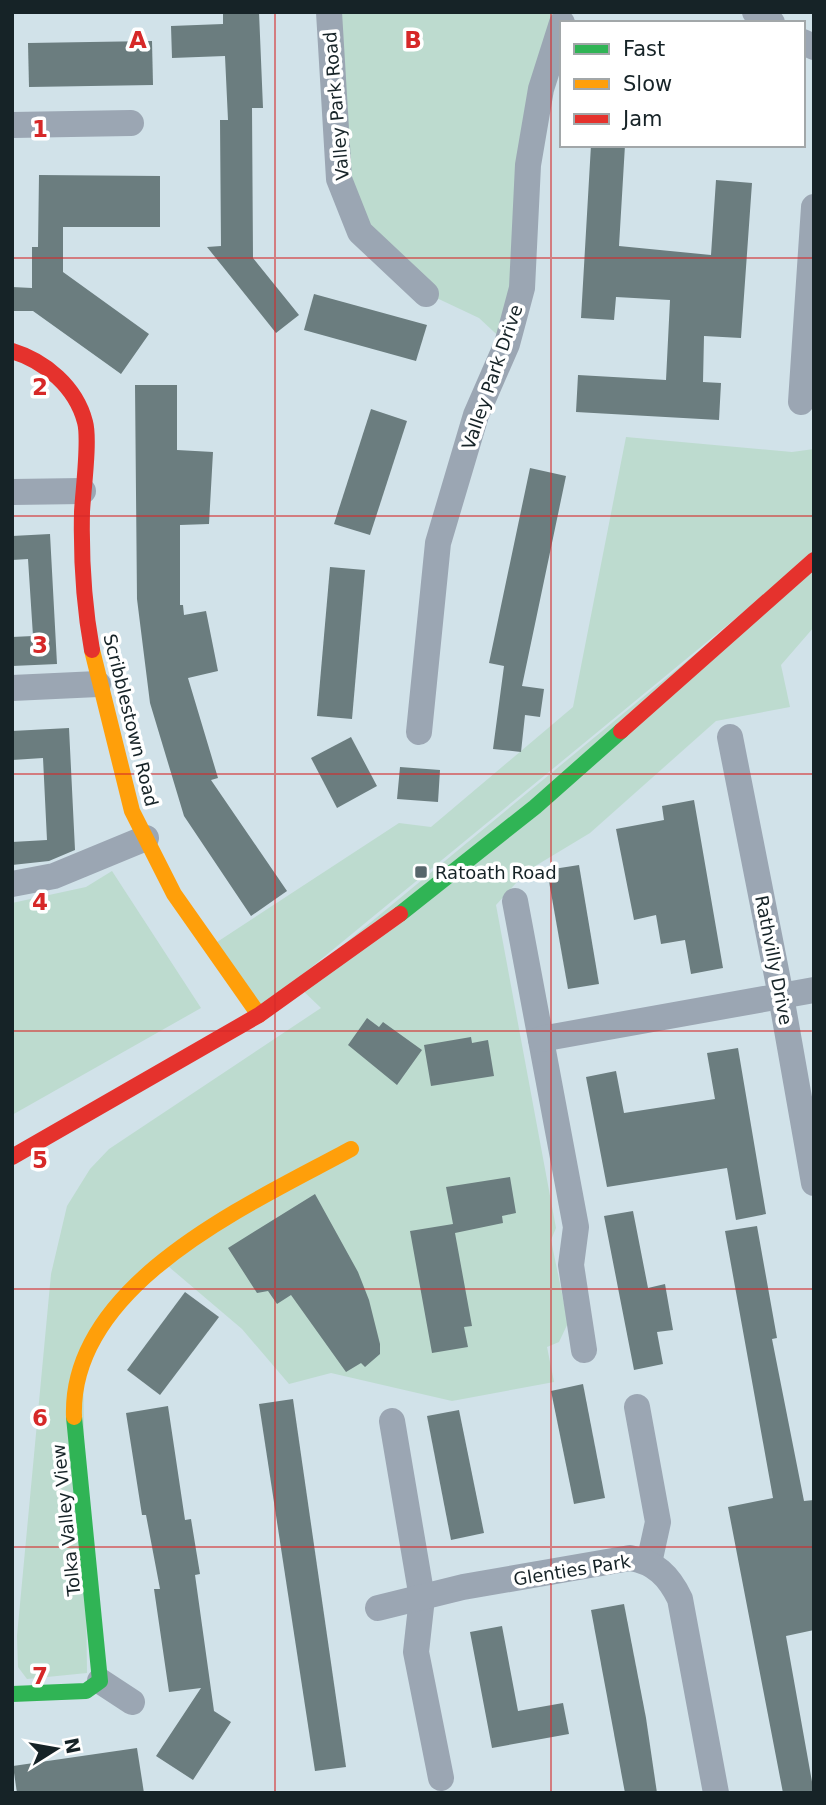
<svg xmlns="http://www.w3.org/2000/svg" width="826" height="1805" font-family="'DejaVu Sans',sans-serif">
<rect width="100%" height="100%" fill="#d1e2e9"/>
<g fill="#bddbcf">
<path d="M335,12H566L507,344L479,318L426,293L360,231L340,179Z"/>
<path d="M626,437L792,452L814,449V554L257,1012L211,946L399,823L431,827L573,707Z"/>
<path d="M814,556V627L781,665L790,707L716,721L590,833L527,871L496,905L556,1228L551,1240L568,1323L559,1342L547,1347L554,1382L452,1401L331,1373L289,1384L242,1329L162,1261L83,1354L87,1673L27,1679L18,1667L17,1636L51,1274L67,1206L90,1169L109,1149L321,1008L296,984Z"/>
<path d="M112,871L201,1008L12,1115V903L86,887Z"/>
</g>
<g fill="#6b7d7f">
<path d="M223,12H259L263,108H252L253,258L299,315L276,333L207,247L221,246L220,120H228L225,56L172,58L171,26L223,24Z"/>
<path d="M152,41L153,85L29,87L28,43Z"/>
<path d="M591,145H625L619,246L711,255L716,180L752,183L741,338L704,336L703,382L721,383L719,420L576,412L578,375L666,380L670,300L616,297L614,320L581,318Z"/>
<path d="M39,175L160,176V227H63V272L149,334L121,374L33,311H12V287L32,288V247H38Z"/>
<path d="M314,294L427,325L416,361L304,330Z"/>
<path d="M135,385H177V450L213,452L209,524L180,525V605H183L184,615L206,611L218,671L188,678L218,778L211,780L287,891L251,916L184,816L150,703L137,599Z"/>
<path d="M371,409L407,421L370,535L334,524Z"/>
<path d="M530,468L566,476L522,686L544,689L540,717L525,715L521,752L493,749L504,666L489,663Z"/>
<path d="M50,534L57,664L12,666V637L33,636L28,559L12,560V536Z"/>
<path d="M330,567L365,570L352,719L317,716Z"/>
<path d="M69,728L75,850L49,861L12,865V842L47,840L43,758L12,760V731Z"/>
<path d="M351,737L377,786L337,808L311,758Z"/>
<path d="M400,767L440,770L438,802L397,799Z"/>
<path d="M694,800L723,968L691,974L685,940L661,944L656,915L634,920L616,829L664,820L662,806Z"/>
<path d="M579,865L599,984L568,989L547,870Z"/>
<path d="M367,1018L379,1027L383,1022L422,1050L397,1085L348,1045Z"/>
<path d="M471,1037L472,1043L488,1040L494,1076L431,1086L424,1045Z"/>
<path d="M738,1048L766,1214L736,1220L727,1168L607,1187L586,1077L616,1071L624,1113L715,1099L707,1053Z"/>
<path d="M510,1177L516,1213L502,1216L503,1223L455,1233L472,1326L464,1327L468,1347L432,1353L410,1231L453,1224L446,1187Z"/>
<path d="M315,1194L358,1272L369,1300L380,1344V1354L365,1367L361,1363L346,1372L291,1295L277,1304L268,1291L257,1293L228,1248Z"/>
<path d="M633,1211L648,1288L665,1284L673,1330L657,1332L663,1364L634,1370L604,1216Z"/>
<path d="M757,1226L777,1338L772,1339L804,1501L814,1500V1630L786,1636L814,1793H783L728,1507L773,1498L725,1231Z"/>
<path d="M185,1292L219,1317L160,1395L127,1370Z"/>
<path d="M583,1384L605,1498L574,1504L551,1391Z"/>
<path d="M293,1399L346,1767L315,1771L259,1404Z"/>
<path d="M168,1406L185,1520L191,1519L200,1574L195,1575L214,1711L231,1722L193,1780L156,1756L201,1688L169,1692L154,1589H160L146,1515H142L126,1413Z"/>
<path d="M459,1410L484,1533L451,1540L427,1416Z"/>
<path d="M624,1604L646,1718L657,1793H625L591,1610Z"/>
<path d="M502,1626L518,1711L563,1703L569,1734L492,1748L470,1632Z"/>
<path d="M137,1748L144,1793H17L13,1766Z"/>
</g>
<g fill="none" stroke-linecap="round" stroke-linejoin="round">
<g stroke="#9ba6b3" stroke-width="26">
<path d="M329,12L339,179L360,232L426,294"/>
<path d="M755,12L772,23"/>
<path d="M803,42L814,47"/>
<path d="M12,125L131,123"/>
<path d="M801,402L814,207"/>
<path d="M12,492L83,491"/>
<path d="M12,688L98,684"/>
<path d="M419,732L438,543L476,415L507,344L522,288L528,165L541,89L562,23"/>
<path d="M730,737L781,996L814,1183"/>
<path d="M12,884L54,876L146,838"/>
<path d="M515,901L576,1227L571,1265L584,1350"/>
<path d="M541,1039L814,990"/>
<path d="M637,1407L658,1522L649,1563"/>
<path d="M392,1421L422,1598L416,1652L441,1778"/>
<path d="M378,1608L463,1587L630,1558C655,1562 669,1576 680,1599L716,1793"/>
<path d="M100,1681L132,1702"/>
</g>
<g stroke="#30b455" stroke-width="16">
<path d="M400,914L535,807L621,731"/>
<path d="M12,1694L86,1691L100,1681L74,1417"/>
</g>
<g stroke="#ff9f0a" stroke-width="16">
<path d="M92,650L132,811L174,894L259,1015"/>
<path d="M74,1417C69,1283 252,1203 351,1149"/>
</g>
<g stroke="#e5322d" stroke-width="16">
<path d="M12,351C45,361 76,387 85,422C90,440 83,491 82,512C81,558 84,606 92,650"/>
<path d="M621,731L814,560"/>
<path d="M12,1157L259,1015L400,914"/>
</g>
</g>
<path fill="none" stroke="#d62828" stroke-width="2" stroke-opacity="0.55" d="M275,12V1793M551,12V1793M12,258H814M12,516H814M12,774H814M12,1031H814M12,1289H814M12,1547H814"/>
<rect fill="#57666b" stroke="#fff" stroke-width="2.5" x="414" y="865" width="14" height="14" rx="3.5"/>
<g text-anchor="middle" dominant-baseline="central" stroke-width="7" stroke-linejoin="round" paint-order="stroke">
<g font-size="18" fill="#162327" stroke="#fff">
<text transform="translate(336 106) rotate(-95)">Valley Park Road</text>
<text transform="translate(492 377) rotate(-71)">Valley Park Drive</text>
<text transform="translate(131 720) rotate(76)">Scribblestown Road</text>
<text transform="translate(774 960) rotate(79)">Rathvilly Drive</text>
<text transform="translate(66 1520) rotate(-96)">Tolka Valley View</text>
<text transform="translate(572 1570) rotate(-9)">Glenties Park</text>
</g>
<g font-size="18" fill="#162327" stroke="#fff" text-anchor="start">
<text x="435" y="872">Ratoath Road</text>
</g>
</g>
<g font-size="23" text-anchor="middle" font-weight="bold" fill="#d62828" stroke="#fff" stroke-width="7" stroke-linejoin="round" paint-order="stroke">
<text x="138" y="48">A</text>
<text x="413" y="48">B</text>
<text x="40" y="137">1</text>
<text x="40" y="395">2</text>
<text x="40" y="653">3</text>
<text x="40" y="910">4</text>
<text x="40" y="1168">5</text>
<text x="40" y="1426">6</text>
<text x="40" y="1684">7</text>
</g>
<rect width="826" height="1805" fill="none" stroke="#162327" stroke-width="28"/>
<rect x="560" y="21" width="245" height="126" fill="#ffffff" stroke="#a2a7a9" stroke-width="2"/>
<rect x="574" y="44" width="35" height="10" fill="#30b455" stroke="#a2a7a9" stroke-width="2"/>
<text x="623" y="56" font-size="21" fill="#162327">Fast</text>
<rect x="574" y="79" width="35" height="10" fill="#ff9f0a" stroke="#a2a7a9" stroke-width="2"/>
<text x="623" y="91" font-size="21" fill="#162327">Slow</text>
<rect x="574" y="114" width="35" height="10" fill="#e5322d" stroke="#a2a7a9" stroke-width="2"/>
<text x="623" y="126" font-size="21" fill="#162327">Jam</text>
<g transform="translate(56 1749) rotate(79)" stroke="#ffffff" stroke-width="5" paint-order="stroke">
<path d="M0-5L12 26L0 18L-12 26Z" fill="#162327"/>
<text y="-10" font-size="19" font-weight="bold" text-anchor="middle" fill="#162327">N</text>
</g>
</svg>
